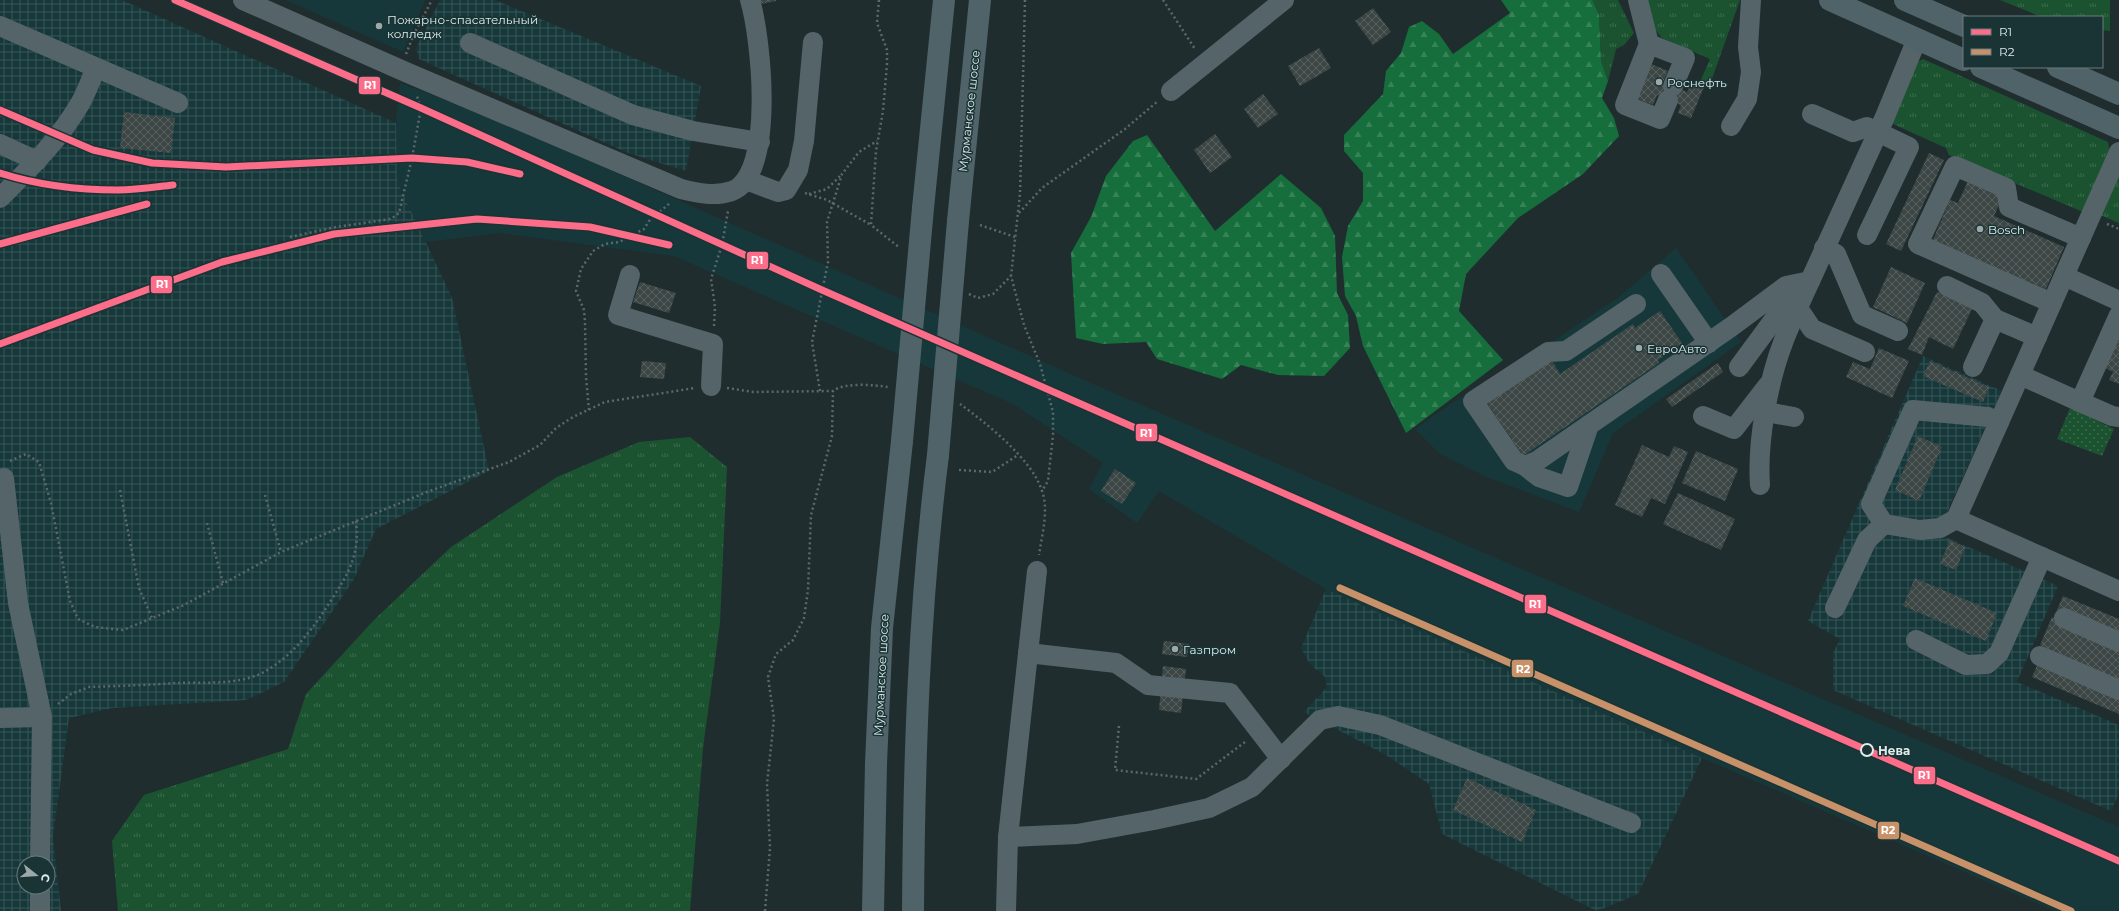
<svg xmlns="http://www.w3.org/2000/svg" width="2119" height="911" font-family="Montserrat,sans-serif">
<defs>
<pattern id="industrial-grid" width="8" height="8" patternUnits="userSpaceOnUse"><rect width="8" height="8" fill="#17383a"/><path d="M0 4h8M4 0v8" fill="none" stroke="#385557"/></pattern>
<pattern id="grass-tufts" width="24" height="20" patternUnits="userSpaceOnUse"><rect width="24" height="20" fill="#1b5330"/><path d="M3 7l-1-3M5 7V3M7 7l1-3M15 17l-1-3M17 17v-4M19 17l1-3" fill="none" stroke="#3c6c4e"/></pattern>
<pattern id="forest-firs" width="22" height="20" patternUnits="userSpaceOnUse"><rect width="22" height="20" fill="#156e3b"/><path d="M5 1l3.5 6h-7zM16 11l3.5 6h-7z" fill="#378358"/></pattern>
<pattern id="park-dots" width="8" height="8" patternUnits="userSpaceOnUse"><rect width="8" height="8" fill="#1b5330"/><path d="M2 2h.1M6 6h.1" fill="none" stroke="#3c6c4e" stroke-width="1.8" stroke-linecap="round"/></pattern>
<pattern id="building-cross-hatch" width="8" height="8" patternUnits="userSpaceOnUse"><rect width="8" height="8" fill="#3c4645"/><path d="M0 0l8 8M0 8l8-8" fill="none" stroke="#586160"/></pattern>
</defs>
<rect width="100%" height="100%" fill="#202d2e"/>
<g fill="#17383a">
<path d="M286,0H425L403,52Z"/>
<path d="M400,83L484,114L1093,384L2119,827V911H2055L1702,758L1326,589L1159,491L1137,523L1089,489L1103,463L1013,404L674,256L499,233L426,242L397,181L396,123Z"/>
<path d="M1676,248L1741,342L1613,433L1579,512L1487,477L1439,453L1415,429L1454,402L1546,346L1619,297Z"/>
</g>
<g fill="url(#industrial-grid)" fill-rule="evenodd">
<path d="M0,0H122L396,123L397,181L452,298L489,471L376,529L353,581L284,682L246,700L112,708L69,718L53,837L61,911H0ZM24,863H48V887H24Z"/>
<path d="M440,0H495L701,86L686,171L628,153L419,59L416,48Z"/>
<path d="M1923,356L2002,391L1948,510L1941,535L2058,586L2017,682L2119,725V793L2111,811L1833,690V653L1840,639L1808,621Z"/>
<path d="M1326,589L1702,758L1638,894L1597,911L1442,834L1429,784L1386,755L1304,712L1327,687L1325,677L1310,664L1301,648Z"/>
</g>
<g fill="url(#grass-tufts)">
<path d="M1591,0H1618L1634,33L1624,45L1616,49L1608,81L1601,61L1599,15Z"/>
<path d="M1647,0H1740L1709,87L1700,82L1710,59L1662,38L1653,27Z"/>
<path d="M2000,0H2110V31L2102,30V17H2042Z"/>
<path d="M1923,59L2108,142L2110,153L2083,212L1949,155L1946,148L1891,123L1917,62Z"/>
<path d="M2119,167V223L2098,214Z"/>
<path d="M690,437L727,467L720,623L703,748L690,911H118L112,841L144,795L288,749L306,694L374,620L451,547L557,477L639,442Z"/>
</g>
<g fill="url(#forest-firs)">
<path d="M1501,0H1592L1599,15L1601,61L1608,81L1602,98L1614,118L1619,136L1583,174L1518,218L1466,274L1459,311L1503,360L1406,433L1363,346L1356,316L1345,296L1342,257L1348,226L1363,201V173L1344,151V135L1383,94L1386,71L1401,53L1409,27L1422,21L1439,34L1453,54L1510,13Z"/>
<path d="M1147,135L1215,231L1281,174L1321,208L1335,236L1337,293L1348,315L1350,348L1324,376L1278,375L1241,365L1222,379L1157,359L1146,342L1103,344L1076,338L1071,253L1091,217L1106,176L1133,141Z"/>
</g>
<path fill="url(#park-dots)" d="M2070,408L2114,429L2102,456L2057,439Z"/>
<g fill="url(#building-cross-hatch)">
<path d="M759,0H776V1L760,4Z"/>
<path d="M1373,8L1391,32L1373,45L1355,21Z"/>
<path d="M1319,48L1331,68L1300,86L1288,66Z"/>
<path d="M1649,63L1668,71L1663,82L1687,92L1692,82L1704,87L1691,118L1678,113L1681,105L1657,95L1653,105L1635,98Z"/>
<path d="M1263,94L1278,114L1258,128L1244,109Z"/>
<path d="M124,112L175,118L171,153L120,148Z"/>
<path d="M1215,134L1232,157L1210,173L1194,150Z"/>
<path d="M1929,153L1944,160L1901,251L1886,244Z"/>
<path d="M1968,181L2003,196L1994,216L2064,247L2046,289L2030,282L2029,284L1932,242L1950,200L1958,203Z"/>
<path d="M1891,267L1925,283L1907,323L1873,307Z"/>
<path d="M640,282L676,293L669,313L633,302Z"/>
<path d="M1937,292L1972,309L1953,349L1929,337L1922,355L1908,349Z"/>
<path d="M1660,311L1682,343L1658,360L1659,363L1523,456L1487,403L1551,359L1560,374L1633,324L1635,328Z"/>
<path d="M2119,331V384L2109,380L2113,372L2103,367Z"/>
<path d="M1879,348L1909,361L1892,398L1846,377L1853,362L1870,369Z"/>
<path d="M642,361L666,363L664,379L640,377Z"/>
<path d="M1930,361L1989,387L1983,402L1923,376Z"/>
<path d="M1718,363L1723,372L1672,407L1666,399Z"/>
<path d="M1918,436L1942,447L1919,501L1895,490Z"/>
<path d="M1642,445L1669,457L1674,446L1688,452L1665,504L1651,498L1642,517L1615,505Z"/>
<path d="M1696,451L1738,469L1725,501L1682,483Z"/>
<path d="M1115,469L1136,483L1122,504L1101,491Z"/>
<path d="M1678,493L1735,519L1721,550L1663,524Z"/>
<path d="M1950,540L1965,547L1956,570L1940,564Z"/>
<path d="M1915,578L1997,613L1986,641L1903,606Z"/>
<path d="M2063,596L2119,619V636L2057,610Z"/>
<path d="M2052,617L2119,647V680L2040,645Z"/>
<path d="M1164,641L1189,644L1187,657L1162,654Z"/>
<path d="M2039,661L2119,695V714L2032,677Z"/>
<path d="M1163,666L1186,669L1181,713L1159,710Z"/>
<path d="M1467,778L1536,810L1522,842L1453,810Z"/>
</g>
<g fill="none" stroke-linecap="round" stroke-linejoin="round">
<g stroke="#5c686b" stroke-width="2.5" stroke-dasharray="2 3" stroke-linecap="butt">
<path d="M879,0L877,23L887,50V64L883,111L876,151L871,225L900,248"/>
<path d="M1025,0L1020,194L1011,276L1024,325L1040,364L1053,412V435L1048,481L1042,491"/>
<path d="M1163,0L1195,49"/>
<path d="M406,54L414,34L432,0"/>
<path d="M805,193L827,200L871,225"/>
<path d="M809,194L827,189L840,176"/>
<path d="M1019,213L1042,188L1125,129L1158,101"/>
<path d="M2107,224L2119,229"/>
<path d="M980,225L1015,237"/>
<path d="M290,237L336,227L391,219L399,213L412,158L421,108L417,96"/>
<path d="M969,294L978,298L993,294L1011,276"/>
<path d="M714,326L715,307L711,279L722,245L728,211"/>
<path d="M727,388L753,392L833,391C844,382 875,385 888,387"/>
<path d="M820,391L812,342L828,262L827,222L842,174L859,152L877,141"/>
<path d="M960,404C986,423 1032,459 1042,491C1049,511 1042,534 1039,555"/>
<path d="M589,410L586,377L585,322L584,310L576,291L581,269L593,251L605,244L619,242L644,229L649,221L670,203"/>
<path d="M10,461L26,454L39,462L51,503L70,601L78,619L95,627L123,630L184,605L281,552L427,492L509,462L540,445L556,428L573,417L605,402L695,388"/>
<path d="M959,470L992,472L1018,455"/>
<path d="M120,490L139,588L152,618"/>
<path d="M265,495L281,552"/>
<path d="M207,523L223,583"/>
<path d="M58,704L71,694L89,687C118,686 148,685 177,683C207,682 243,686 269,669C294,654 314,627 330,602C348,574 360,556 356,521"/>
<path d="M1119,726L1115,770L1196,779L1245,742"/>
<path d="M765,911L770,848L767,784L774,719L768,677L776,654L793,640L804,618L808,590L811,515L832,436L833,391"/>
</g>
<g stroke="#546469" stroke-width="20">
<path d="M243,0L408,73L681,189C697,193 715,197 732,191C776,174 761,37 750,0"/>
<path d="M1638,0L1649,44"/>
<path d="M0,26L178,103"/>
<path d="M470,43L633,115L693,131L760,142"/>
<path d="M1171,91L1284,0"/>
<path d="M1668,100L1660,119L1625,105L1649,44L1685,58L1673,86"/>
<path d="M1812,114L1853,132L1867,127L1909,147L1867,235"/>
<path d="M1731,126L1747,99L1751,72L1748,47L1751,0"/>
<path d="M0,144L37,161"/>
<path d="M746,180L778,192L786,190L798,170L804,141L813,42"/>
<path d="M0,198C30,168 60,139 81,102C87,91 91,79 96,68"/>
<path d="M1824,248L1836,254L1862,315L1898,331"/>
<path d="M1661,274L1709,343"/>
<path d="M630,275L618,315L713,344L711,386"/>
<path d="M2064,276L2119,301"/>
<path d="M1947,286L1982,303L1995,319L2037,337"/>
<path d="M2052,303L1918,244L1955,166L2006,188L2009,207L2081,238"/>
<path d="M1636,304L1566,351L1548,352L1473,401L1514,461L1525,466L1539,477L1568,487L1589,425L1731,327L1786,286L1810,281L1884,119L1917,39"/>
<path d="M1797,311L1802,314L1812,329L1865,352"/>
<path d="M1739,367L1781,310L1801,289"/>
<path d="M1973,367L1995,319"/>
<path d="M2020,375L2080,402L2119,315"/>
<path d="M2080,402L2112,416L2119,417"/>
<path d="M1766,412L1794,417"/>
<path d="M1703,416L1734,429L1768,385"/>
<path d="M1525,466L1537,461L1589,425"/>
<path d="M4,478L18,603L42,717L40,863"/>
<path d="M1760,485C1757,442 1768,381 1784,340C1792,320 1801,301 1810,281"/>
<path d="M1956,519L2119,591"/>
<path d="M1884,524L1871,504L1913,410L1988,417L1999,422"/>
<path d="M1835,608L1867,540L1884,524L1920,530L1940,528L1956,519L2119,152"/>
<path d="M2064,618L2119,642"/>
<path d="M1916,640L1966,665L1987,664L1999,653L2042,557"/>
<path d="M1028,653L1116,663L1148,685L1230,693L1281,759"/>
<path d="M2040,656L2119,690"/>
<path d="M0,718L42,717"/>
<path d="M1008,837L1077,834L1154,820L1209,808L1252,787L1320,720L1338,716L1380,725L1631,823"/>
<path d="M40,911V887"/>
<path d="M1006,911L1008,837L1037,571"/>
</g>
<g stroke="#506369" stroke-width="22">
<path d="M1830,0L1964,60"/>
<path d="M1905,0L1964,26"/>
<path d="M1981,67L2119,128"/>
<path d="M2058,67L2119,94"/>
<path d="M923,208L944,0"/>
<path d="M958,221L980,0"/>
<path d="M873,911L876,763L882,628L902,441"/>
<path d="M913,911C914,759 919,605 938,455"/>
</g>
<g stroke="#506369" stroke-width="22">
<path d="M902,441L923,208"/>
<path d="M938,455L958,221"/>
</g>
<g stroke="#1a3334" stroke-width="10">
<g id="rail-1">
<path d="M175,0L421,108L822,290L2119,861"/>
<path d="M0,110L93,150L152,163L226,167L412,158L467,162L520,174"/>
<path d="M0,173C38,185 79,190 118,190C137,190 155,187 173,185"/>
<path d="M0,244L147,204"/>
<path d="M0,344L222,262L334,234L477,219L590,227L669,245"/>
</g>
</g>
<g stroke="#1a3334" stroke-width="10">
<path id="rail-2" d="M1340,588L2071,911"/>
</g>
<use href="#rail-1" stroke="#fb6d88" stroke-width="7"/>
<use href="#rail-2" stroke="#c7916a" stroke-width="7"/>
</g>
<g fill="#9ba9aa" stroke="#1a3334" stroke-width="1.5">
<circle cx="379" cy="26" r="4"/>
<circle cx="1659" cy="82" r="4"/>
<circle cx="1980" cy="229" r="4"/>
<circle cx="1639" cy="348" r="4"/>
<circle cx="1175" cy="649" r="4"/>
</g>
<circle fill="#1a3334" stroke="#ddecec" stroke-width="2" cx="1867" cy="750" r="6"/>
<g text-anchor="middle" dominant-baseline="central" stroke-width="3" stroke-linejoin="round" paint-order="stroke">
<g font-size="12" fill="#ddecec" stroke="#1a3334" text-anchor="start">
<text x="387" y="19">Пожарно-спасательный<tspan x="387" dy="14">колледж</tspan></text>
<text x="1667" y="82">Роснефть</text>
<text x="1988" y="229">Bosch</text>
<text x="1647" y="348">ЕвроАвто</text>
<text x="1183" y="649">Газпром</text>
</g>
<g font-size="12" fill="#ddecec" stroke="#1a3334">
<text transform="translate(969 111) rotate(-84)">Мурманское шоссе</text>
<text transform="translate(881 675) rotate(-87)">Мурманское шоссе</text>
</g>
<g font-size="12" font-weight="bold" fill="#ddecec" stroke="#1a3334" text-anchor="start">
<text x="1878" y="750">Нева</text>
</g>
</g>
<g stroke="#1a3334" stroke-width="1.5">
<rect x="358" y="76" width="23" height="19" rx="4" fill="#fb6d88"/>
<rect x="746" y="251" width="23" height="19" rx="4" fill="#fb6d88"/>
<rect x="150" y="275" width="23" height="19" rx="4" fill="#fb6d88"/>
<rect x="1135" y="423" width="23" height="19" rx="4" fill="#fb6d88"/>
<rect x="1524" y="594" width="23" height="20" rx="4" fill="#fb6d88"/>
<rect x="1511" y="659" width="23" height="19" rx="4" fill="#c7916a"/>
<rect x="1913" y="766" width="23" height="19" rx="4" fill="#fb6d88"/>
<rect x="1877" y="821" width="23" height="19" rx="4" fill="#c7916a"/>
</g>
<g font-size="11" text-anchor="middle" font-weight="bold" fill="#fff">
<text x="370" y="89">R1</text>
<text x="757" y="264">R1</text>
<text x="162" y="288">R1</text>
<text x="1146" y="437">R1</text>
<text x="1535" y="608">R1</text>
<text x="1523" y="673">R2</text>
<text x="1924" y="779">R1</text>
<text x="1888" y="834">R2</text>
</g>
<rect x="1963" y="16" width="140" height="52" fill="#1a3334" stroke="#687d7e"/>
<rect x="1971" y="29" width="20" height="6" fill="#fb6d88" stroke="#687d7e"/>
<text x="1999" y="36" font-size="12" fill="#ddecec">R1</text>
<rect x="1971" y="49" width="20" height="6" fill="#c7916a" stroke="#687d7e"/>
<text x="1999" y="56" font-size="12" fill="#ddecec">R2</text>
<g transform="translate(36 875) rotate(107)"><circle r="19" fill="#1a3334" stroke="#687d7e"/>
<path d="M0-3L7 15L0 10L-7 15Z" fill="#9ba9aa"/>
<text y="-6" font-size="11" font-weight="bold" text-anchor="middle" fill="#ddecec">С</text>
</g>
</svg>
